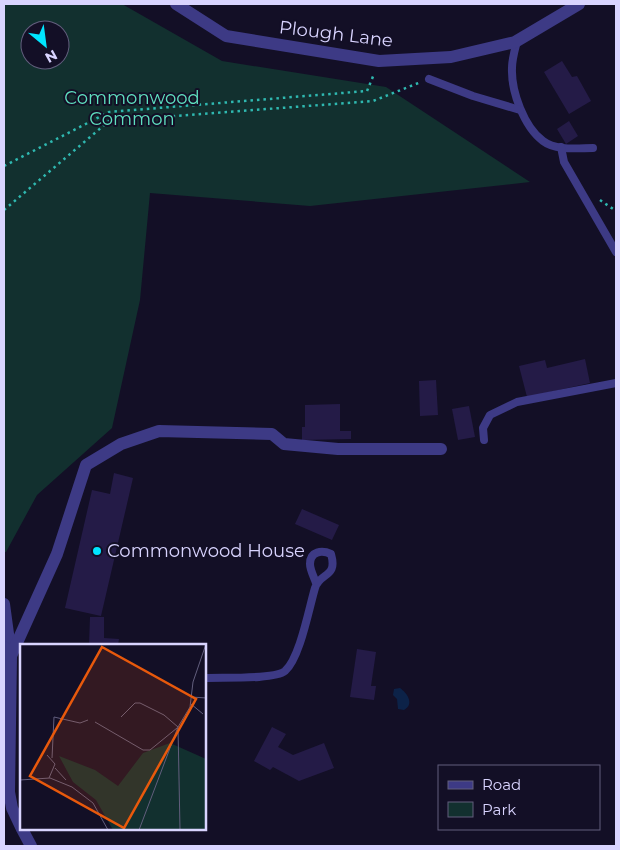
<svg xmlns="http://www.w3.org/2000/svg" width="620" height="850" font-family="Montserrat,sans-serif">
<rect width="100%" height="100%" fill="#130f26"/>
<path fill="#12302f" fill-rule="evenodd" d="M4,4H122L222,61L386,87L530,182L310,206L150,193L140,300L112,428L37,495L6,552H4ZM30,30H60V60H30Z"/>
<path fill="#0c2248" d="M400,688C407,693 415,704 404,710L398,709L397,699L393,695L394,689Z"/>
<g fill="#241b47">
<path d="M562,61L572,77L577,76L591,101L569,114L544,72Z"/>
<path d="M569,121L578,136L566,144L557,129Z"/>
<path d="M585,359L590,383L527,397L519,366L545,360L547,368Z"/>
<path d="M436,380L438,415L420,416L419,381Z"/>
<path d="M340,404V431H351V439L302,440V427H305V405Z"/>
<path d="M469,406L475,437L458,440L452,409Z"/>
<path d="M114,473L133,478L101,616L65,608L92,490L110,494Z"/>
<path d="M302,509L339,525L332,540L295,524Z"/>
<path d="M90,617H104V638L119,639L118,645H89Z"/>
<path d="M357,649L376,652L371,686H376L374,700L350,697Z"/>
<path d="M272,727L286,734L278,747L293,755L324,743L334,768L299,781L273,767L270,770L254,761Z"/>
</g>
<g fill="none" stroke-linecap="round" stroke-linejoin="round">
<g stroke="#2fb8b0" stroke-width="2.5" stroke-dasharray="2.5 4" stroke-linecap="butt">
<path d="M4,166L109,112L367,91L374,74"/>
<path d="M600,200L616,211"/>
<path d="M4,210L109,121L373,101L421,82"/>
</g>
<g stroke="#3d3a85" stroke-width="8">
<path d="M517,41C515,49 512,59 512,68C511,91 524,127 543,141C556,151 578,148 593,148"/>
<path d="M429,79L473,96L520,110"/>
<path d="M561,147L564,162L616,252"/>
<path d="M484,440L483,428L490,415L517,402L616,383"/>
<path d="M205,678C221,677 274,680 285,671C300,658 309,608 315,588C320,572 338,578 331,554C322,550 310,551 310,564C310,570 314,577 316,583"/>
</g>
<g stroke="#3d3a85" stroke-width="12">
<path d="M176,4L226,36L379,61L451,57L515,42L579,4"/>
<path d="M4,604L11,656L9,792L12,808L21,827"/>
<path d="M4,647L11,656L57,554L86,465L121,444L159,431L272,434L284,444L338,449H441"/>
<path d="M22,829L31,846"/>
</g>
</g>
<circle fill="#00e5ff" stroke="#130f26" stroke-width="2" cx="97" cy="551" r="5"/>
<g text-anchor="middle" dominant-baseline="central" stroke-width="4" stroke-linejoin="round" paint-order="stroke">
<g font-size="18" fill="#d9d4ff" stroke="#130f26">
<text transform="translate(336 34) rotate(7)">Plough Lane</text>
</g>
<g font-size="18" fill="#5fe0c0" stroke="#130f26">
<text x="132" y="98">Commonwood<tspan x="132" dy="21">Common</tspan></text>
</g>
<g font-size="18" fill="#d9d4ff" stroke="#130f26" text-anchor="start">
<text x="107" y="551">Commonwood House</text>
</g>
</g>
<g transform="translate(20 644)">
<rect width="186" height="186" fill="#130f26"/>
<path d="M150,99L186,115L185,186H93L76,156L53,138L39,112L75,126L98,142L123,109Z" fill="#12302f"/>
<path fill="none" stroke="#625e7d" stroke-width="1" d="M171,53L187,54M171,60L183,70M105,69L101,73L115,59H120L144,71L158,83L160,186M75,78L123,106H130L157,84M27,111L35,120L29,134M32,114L34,73L60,79L68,76M35,124L46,136M0,136L30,134L52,143L73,159L88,186M119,186L158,83L170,63L173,38L186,0"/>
<path fill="#e8590c" fill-opacity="0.15" stroke="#e8590c" stroke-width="2.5" d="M82,3L176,55L104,184L10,132Z"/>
<rect width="186" height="186" fill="none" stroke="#d9d4ff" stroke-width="2.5"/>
</g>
<rect width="620" height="850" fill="none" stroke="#d9d4ff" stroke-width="10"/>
<rect x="438" y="765" width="162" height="65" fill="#130f26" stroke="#625e7d"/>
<rect x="448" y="781" width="25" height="8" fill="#3d3a85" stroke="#625e7d"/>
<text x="482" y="790" font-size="15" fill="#d9d4ff">Road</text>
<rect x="448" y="802" width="25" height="15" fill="#12302f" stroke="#625e7d"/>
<text x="482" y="815" font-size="15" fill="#d9d4ff">Park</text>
<g transform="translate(45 45) rotate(151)"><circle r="24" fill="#130f26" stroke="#625e7d"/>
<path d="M0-4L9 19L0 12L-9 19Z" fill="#00e5ff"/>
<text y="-8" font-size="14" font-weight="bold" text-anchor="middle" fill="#d9d4ff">N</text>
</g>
</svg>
